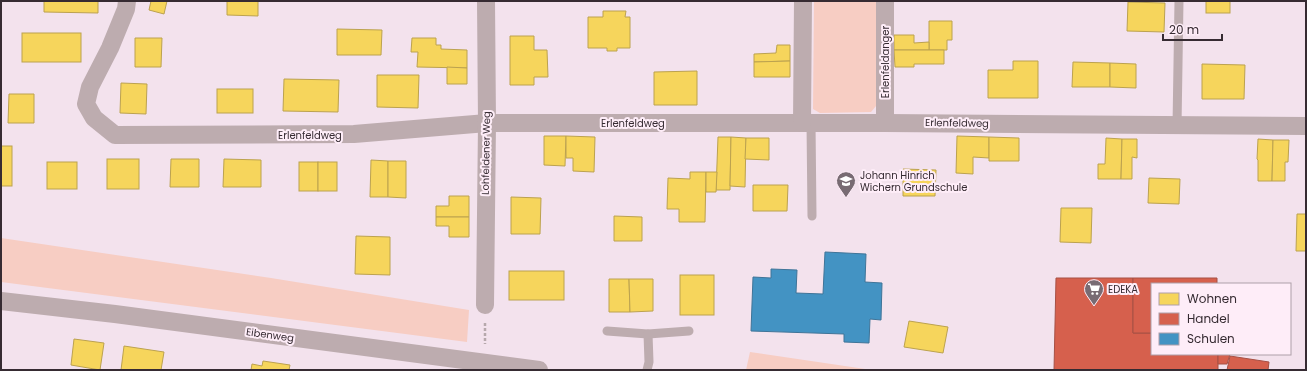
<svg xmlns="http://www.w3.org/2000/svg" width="1307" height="371" font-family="Poppins,sans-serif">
<rect width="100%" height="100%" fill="#f3e2ed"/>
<g fill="#f7cdc3">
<path d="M814,1H877L876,106L871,112L820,113L813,109Z"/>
<path d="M1,238L271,278L469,310L467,342L1,282Z"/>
<path d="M750,352L872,370H746Z"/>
</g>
<g fill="#f6d55c" stroke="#bca24f">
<path d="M44,1H98V13L44,12Z"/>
<path d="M151,1H167L164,14L149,10Z"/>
<path d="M227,1H258V16L227,15Z"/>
<rect x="1206" y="1" width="24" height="12"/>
<path d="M1128,2L1165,3L1164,32L1127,31Z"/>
<path d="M603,11H626L625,17H630V48H617V51H607V48H588V17H603Z"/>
<path d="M929,21H952V40H947V50H929Z"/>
<path d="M337,29L382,30L381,55H337Z"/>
<rect x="22" y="33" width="59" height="29"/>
<path d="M894,35H914V43L929,42V50H894Z"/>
<path d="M510,36H534V50H547L548,77H534V85H510Z"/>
<path d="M135,38H162L161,67H135Z"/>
<path d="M412,38H436V45H441V49L467,50V68L417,67L418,52H411Z"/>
<path d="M777,45H790V61L754,62V54L776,53Z"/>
<path d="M894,50H944V64H914V67H895Z"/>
<path d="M790,61V77H754V62Z"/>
<path d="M1013,61H1038V98H988V70H1013Z"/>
<path d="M1073,62L1110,63V87H1072Z"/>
<path d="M1110,63L1136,64V88L1110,87Z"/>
<path d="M1202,64L1245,65L1244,99H1202Z"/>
<path d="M447,67L467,68V84H447Z"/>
<path d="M697,71V105H654V72Z"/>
<path d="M377,75H419L418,108L377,107Z"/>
<path d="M284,79L339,80L338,112L283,111Z"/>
<path d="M121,83L147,84L146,114L120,113Z"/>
<rect x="217" y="89" width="36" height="24"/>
<path d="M9,94H34V123H8Z"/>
<path d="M544,136H566L565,166L544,165Z"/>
<path d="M566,136L595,137L594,172L573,171V158H566Z"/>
<path d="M957,136L989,137V158L973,157V174L956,173Z"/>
<path d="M718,137H731L730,190H716Z"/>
<path d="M731,137L746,138L745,187L730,186Z"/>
<path d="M989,137L1019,138V161H989Z"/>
<path d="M746,138H769V160L745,159Z"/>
<path d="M1106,138L1122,139L1121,179H1098V164H1105Z"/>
<path d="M1122,139H1137V158L1132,157V179H1121Z"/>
<path d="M1258,139L1273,140L1272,181H1258V160L1257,159Z"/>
<path d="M1273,140H1289L1288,162H1285V181H1272Z"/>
<rect x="1" y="146" width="11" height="40"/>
<rect x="107" y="159" width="32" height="30"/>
<path d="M171,159H199V187H170Z"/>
<path d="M224,159L261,160V187H223Z"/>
<path d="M371,160L388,161V197H370Z"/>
<path d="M388,161H406V198L388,197Z"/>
<rect x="47" y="162" width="30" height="27"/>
<rect x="299" y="162" width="19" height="29"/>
<rect x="318" y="162" width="19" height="29"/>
<path d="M903,169L936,170L935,196H903Z"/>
<path d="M690,172H706L705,222H679V209H667L668,178L690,179Z"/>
<path d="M706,172H717L716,192H706Z"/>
<path d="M1149,178L1180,179L1179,204L1148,203Z"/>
<path d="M753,185H788L787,211H753Z"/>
<path d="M449,196H469V217H436V206H449Z"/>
<path d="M511,197L541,198L540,234H511Z"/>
<path d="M1061,208H1092L1091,243L1060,242Z"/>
<path d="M1297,214H1306V251H1296Z"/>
<path d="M614,216L642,217V241H614Z"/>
<path d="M436,217H469V237H449V226H436Z"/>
<path d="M356,236L390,237V275L355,274Z"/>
<rect x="509" y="271" width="55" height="29"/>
<rect x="680" y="275" width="34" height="40"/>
<path d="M609,279H629L630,312H609Z"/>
<path d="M629,279H653V311L630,312Z"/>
<path d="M909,321L948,327L943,353L904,347Z"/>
<path d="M74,339L104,343L100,370L71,365Z"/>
<path d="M124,346L164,352L161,370H121Z"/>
<path d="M263,361L290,365L289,370H291H251L252,364L262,366Z"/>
</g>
<g fill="#d6604d" stroke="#a65045">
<path d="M1056,278H1133V333H1152V354H1218V370H1054Z"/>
<path d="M1133,278H1217V284H1152V333H1133Z"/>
<path d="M1218,354H1230L1227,364H1218Z"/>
<path d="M1230,356L1269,362L1268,370H1227Z"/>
</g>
<path fill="#4393c3" stroke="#3f7498" d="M825,252L866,254L865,282L882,283L881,320L870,319L869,343L844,342V334L751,331L753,277L771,278V269L797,270L796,293L823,294Z"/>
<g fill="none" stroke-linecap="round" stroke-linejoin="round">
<path stroke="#b6a8ac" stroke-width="2.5" stroke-dasharray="3 2" stroke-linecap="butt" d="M485,323V344"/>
<g stroke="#bdacaf" stroke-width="9">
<path d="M811,123L812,216"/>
<path d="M1177,126L1179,1"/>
<path d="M607,331L648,334L649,362L647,370"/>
<path d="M648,334L689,331"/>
</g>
<g stroke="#bdacaf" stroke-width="18">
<path d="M127,1L126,9L110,48L90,87L86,104L94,118L115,135L354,134L487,123H885L1306,126"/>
<path d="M802,123L803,1"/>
<path d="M885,123V1"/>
<path d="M1,301L115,314L539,370"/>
<path d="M485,305L487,123L486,1"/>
</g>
</g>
<defs>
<g id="school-pin" transform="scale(1)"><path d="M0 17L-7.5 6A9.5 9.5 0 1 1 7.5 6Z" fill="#786b73" stroke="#feedf8"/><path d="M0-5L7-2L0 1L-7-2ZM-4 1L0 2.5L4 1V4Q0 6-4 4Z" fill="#fff"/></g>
<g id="supermarket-pin" transform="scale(1)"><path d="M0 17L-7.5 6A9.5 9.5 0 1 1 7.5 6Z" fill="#786b73" stroke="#feedf8"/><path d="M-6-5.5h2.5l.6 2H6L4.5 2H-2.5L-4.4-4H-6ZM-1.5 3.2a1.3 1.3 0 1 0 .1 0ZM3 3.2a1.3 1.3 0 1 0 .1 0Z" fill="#fff"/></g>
</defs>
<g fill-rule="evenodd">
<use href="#school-pin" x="846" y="181"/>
<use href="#supermarket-pin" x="1094" y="289"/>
</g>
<g text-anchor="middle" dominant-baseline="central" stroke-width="4" stroke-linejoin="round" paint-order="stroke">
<g font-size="10" fill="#362b32" stroke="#feedf8">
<text transform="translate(885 62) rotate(-90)">Erlenfeldanger</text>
<text x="633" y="123">Erlenfeldweg</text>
<text transform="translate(957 123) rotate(1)">Erlenfeldweg</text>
<text x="310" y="135">Erlenfeldweg</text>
<text transform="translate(486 153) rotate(-89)">Lohfeldener Weg</text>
<text transform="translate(270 335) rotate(8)">Eibenweg</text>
</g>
<g font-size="10" fill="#362b32" stroke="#feedf8" text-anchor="start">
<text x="860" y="175">Johann Hinrich<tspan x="860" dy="12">Wichern Grundschule</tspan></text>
<text x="1108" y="289">EDEKA</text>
</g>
</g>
<rect width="1307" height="371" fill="none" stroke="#362b32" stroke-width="4"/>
<rect x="1151" y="283" width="140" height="72" fill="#feedf8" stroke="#ae9fa9"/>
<rect x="1159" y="293" width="20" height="12" fill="#f6d55c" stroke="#ae9fa9"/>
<text x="1187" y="303" font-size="12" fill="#362b32">Wohnen</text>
<rect x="1159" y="313" width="20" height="12" fill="#d6604d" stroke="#ae9fa9"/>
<text x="1187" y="323" font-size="12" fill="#362b32">Handel</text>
<rect x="1159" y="333" width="20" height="12" fill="#4393c3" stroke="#ae9fa9"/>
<text x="1187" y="343" font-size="12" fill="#362b32">Schulen</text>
<path d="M1163 34v6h59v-6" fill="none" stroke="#362b32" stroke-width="2"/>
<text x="1169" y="34" font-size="12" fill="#362b32" stroke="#feedf8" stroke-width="3" paint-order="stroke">20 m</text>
</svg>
